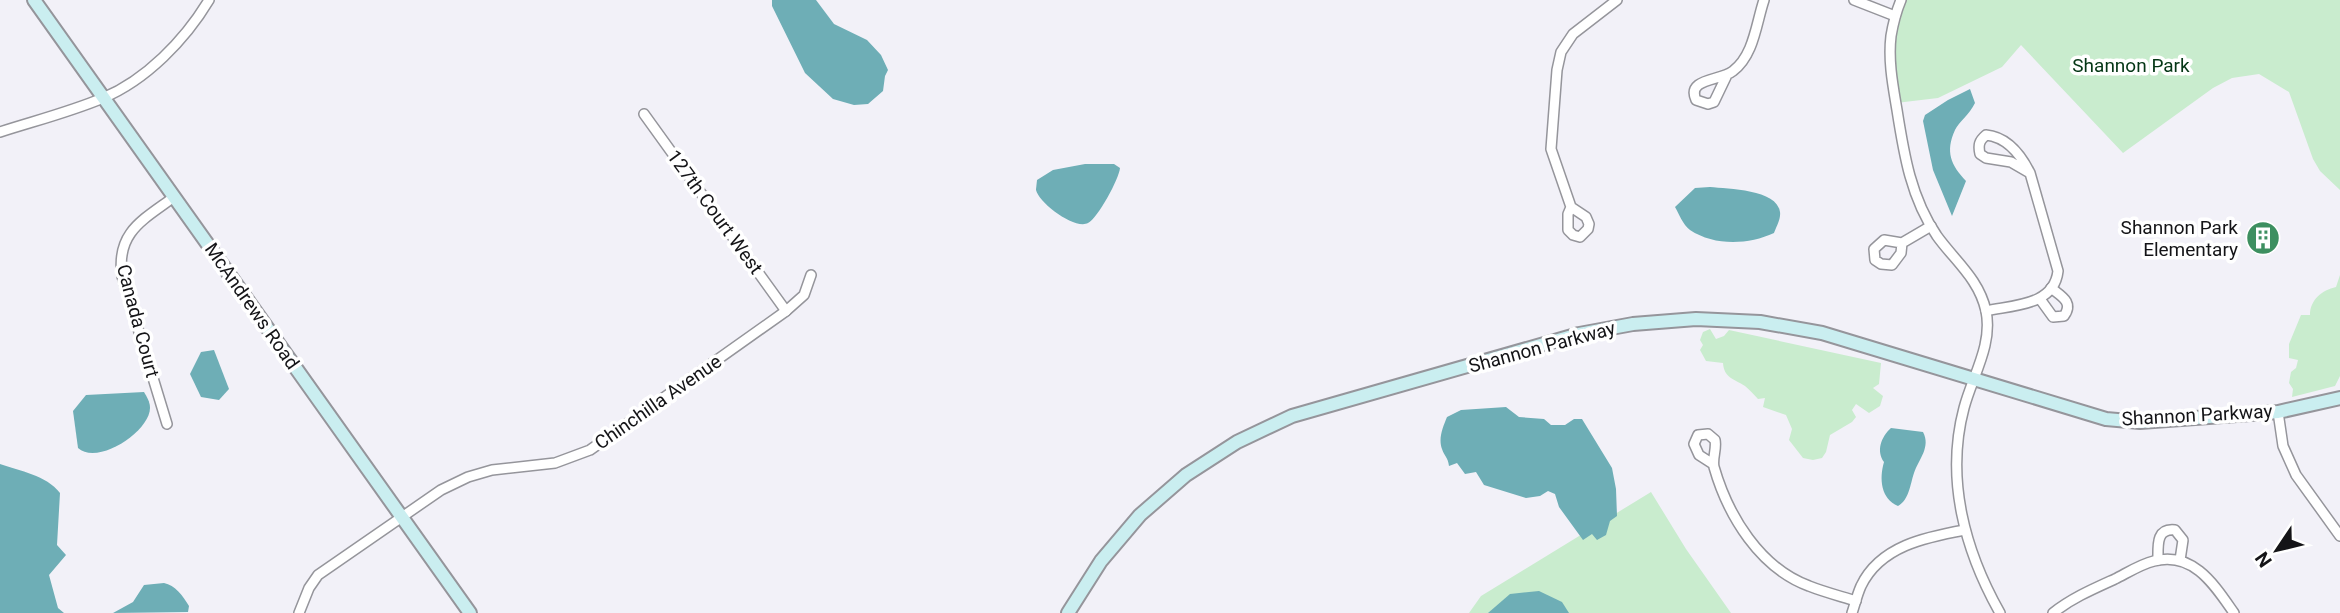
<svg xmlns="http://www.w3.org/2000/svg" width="2340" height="613" font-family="Roboto,sans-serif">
<rect width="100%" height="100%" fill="#f2f1f8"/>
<g fill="#c9ecce">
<path d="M1906,0H2340V190L2320,171L2313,159L2289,92L2259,74L2232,78L2213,88L2123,153L2021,45L2002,67L1938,98L1896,103L1895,16Z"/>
<path d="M2340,275V376L2335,386L2292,397L2293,389L2289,383L2291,372L2296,368L2298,360L2289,358V344L2301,315H2310C2310,300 2322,290 2336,287Z"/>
<path d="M1710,329L1716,339L1724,336L1729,330L1881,363L1879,384L1873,388L1883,396L1880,406L1869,413L1856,404L1852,410L1856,417L1852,422L1830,435L1826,452L1822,458L1813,460L1803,458L1789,440L1792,429L1786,415L1763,407L1765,398L1758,399C1754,395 1750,390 1745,386C1734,379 1724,378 1723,363L1706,361L1700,350L1703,345L1700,340L1703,332Z"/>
<path d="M1651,492L1686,549L1731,613H1469L1481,596Z"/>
</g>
<g fill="#6eaeb6">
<path d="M772,0H816L834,24L867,40L881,55L888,70L885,76L883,91L868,104L854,105L833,99L805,73L772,6Z"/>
<path d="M1970,89L1975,103C1969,115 1959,122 1955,130C1945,152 1951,165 1966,181L1952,216L1933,170L1923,121L1925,115L1948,100Z"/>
<path d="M1085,164H1114L1120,168C1119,179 1098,218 1088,223C1075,230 1039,203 1036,190C1036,189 1037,181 1037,180L1053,170Z"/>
<path d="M1710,187C1728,189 1777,189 1780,212C1781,219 1776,227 1774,233C1748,245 1714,246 1690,230C1683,225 1679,214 1675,207L1695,188Z"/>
<path d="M214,350L229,389L219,400L201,397L190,374L201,352Z"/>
<path d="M144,392C147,397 150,402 150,408C150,431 98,466 78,448L73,411L86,395Z"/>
<path d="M1506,407L1519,417L1544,419L1551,425H1565L1574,419H1582L1612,468L1616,489L1617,516L1610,521L1606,535L1597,540L1592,534L1583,540L1559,507L1555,494L1548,491L1540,496L1526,498L1484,485L1476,472L1465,474L1457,463L1449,466C1448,457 1444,456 1442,449C1438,438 1443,427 1447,417L1461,410Z"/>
<path d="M1891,428L1923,432C1931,447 1919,459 1914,473C1910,485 1909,500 1898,506C1881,499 1879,479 1884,462C1876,451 1881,437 1891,428Z"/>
<path d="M0,464C20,471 46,475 60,493L57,545L66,555L49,575L58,608L64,613H0Z"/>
<path d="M164,583C175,585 183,596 189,606L188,612L113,613L133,602L144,585Z"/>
<path d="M1539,591L1562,602L1569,613H1488L1510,594Z"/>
</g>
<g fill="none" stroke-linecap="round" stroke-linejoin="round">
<g stroke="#95959b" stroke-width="12">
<g id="street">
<path d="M1854,0L1895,16"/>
<path d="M1901,0C1896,12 1893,24 1891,36C1888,61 1893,86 1897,110C1904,155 1911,198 1937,236C1955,261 1979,279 1986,311C1993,345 1972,377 1964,408C1945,479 1965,551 2000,613"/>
<path d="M1726,77L1714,102L1708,104L1696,100C1686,78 1721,81 1733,71C1754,55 1756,24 1764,0"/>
<path d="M644,114L786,311"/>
<path d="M0,132C34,121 70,112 103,98C146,80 185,40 209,0"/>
<path d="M1571,207L1568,214V230L1573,235L1580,237L1588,229L1589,224L1586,217L1571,207L1551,149L1557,70L1561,52L1573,34L1617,0"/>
<path d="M1902,243L1901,253L1892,265L1881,264L1875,260L1874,249L1884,240L1902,243L1931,226"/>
<path d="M2040,299L2053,317L2064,316C2074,302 2061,296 2051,288"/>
<path d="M1986,311C2013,305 2054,306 2058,271L2030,173C2021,155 2008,137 1986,135C1979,141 1978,145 1980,154L1986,158L2011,162L2030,173"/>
<path d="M2278,412L2283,446L2296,475L2340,536"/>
<path d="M167,424L122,276C116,232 143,220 174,197"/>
<path d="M1713,464L1699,455L1694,444L1698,435L1708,434L1715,440C1717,449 1712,458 1714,467C1728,516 1760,568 1809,586C1824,592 1840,596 1856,601"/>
<path d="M2158,560C2158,545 2156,528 2175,530L2183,540L2180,560"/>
<path d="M299,613L309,588L318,575L441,490L468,477L492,470L555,463L590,450L786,311L804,295L811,275"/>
<path d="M1852,613C1855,604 1857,595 1861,586C1880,546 1926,537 1965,530"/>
<path d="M2053,613C2072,598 2093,589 2115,579C2127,573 2141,564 2154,561C2194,551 2215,586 2234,613"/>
</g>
</g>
<g stroke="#95959b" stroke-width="16">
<g id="secondary">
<path d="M34,0L470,613"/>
<path d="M1068,613L1101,561L1140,515L1186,475L1237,442L1292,416L1579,334L1633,324L1696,319L1760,322L1822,333L2106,419L2140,422L2278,412L2340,398"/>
</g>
</g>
<use href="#street" stroke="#fff" stroke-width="9"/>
<use href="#secondary" stroke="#caeef0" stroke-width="12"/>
</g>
<defs>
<g id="building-disc" transform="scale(1.75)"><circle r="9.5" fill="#3d8f60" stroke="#fff"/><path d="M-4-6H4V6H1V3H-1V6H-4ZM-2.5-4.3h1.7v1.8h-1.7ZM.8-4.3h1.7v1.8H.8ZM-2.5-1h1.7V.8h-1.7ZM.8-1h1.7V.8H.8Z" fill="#fff"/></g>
</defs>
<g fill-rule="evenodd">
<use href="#building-disc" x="2263" y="238"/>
</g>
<g text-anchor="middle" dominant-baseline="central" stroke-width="7" stroke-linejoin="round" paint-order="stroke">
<g font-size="19" fill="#043615" stroke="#fff">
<text x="2131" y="65">Shannon Park</text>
</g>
<g font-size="19" fill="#141417" stroke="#fff">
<text transform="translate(715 212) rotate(54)">127th Court West</text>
<text transform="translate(252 306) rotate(55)">McAndrews Road</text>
<text transform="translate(138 321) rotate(75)">Canada Court</text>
<text transform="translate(1542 347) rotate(-15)">Shannon Parkway</text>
<text transform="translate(658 402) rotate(-35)">Chinchilla Avenue</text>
<text transform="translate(2197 415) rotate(-3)">Shannon Parkway</text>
</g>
<g font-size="19" fill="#141417" stroke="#fff" text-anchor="end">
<text x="2238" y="227">Shannon Park<tspan x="2238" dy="22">Elementary</tspan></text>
</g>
</g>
<g transform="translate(2277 550) rotate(235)" stroke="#ffffff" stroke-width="5" paint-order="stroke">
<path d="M0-5L12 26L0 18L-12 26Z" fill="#141417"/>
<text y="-10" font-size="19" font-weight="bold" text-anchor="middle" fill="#141417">N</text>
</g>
</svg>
